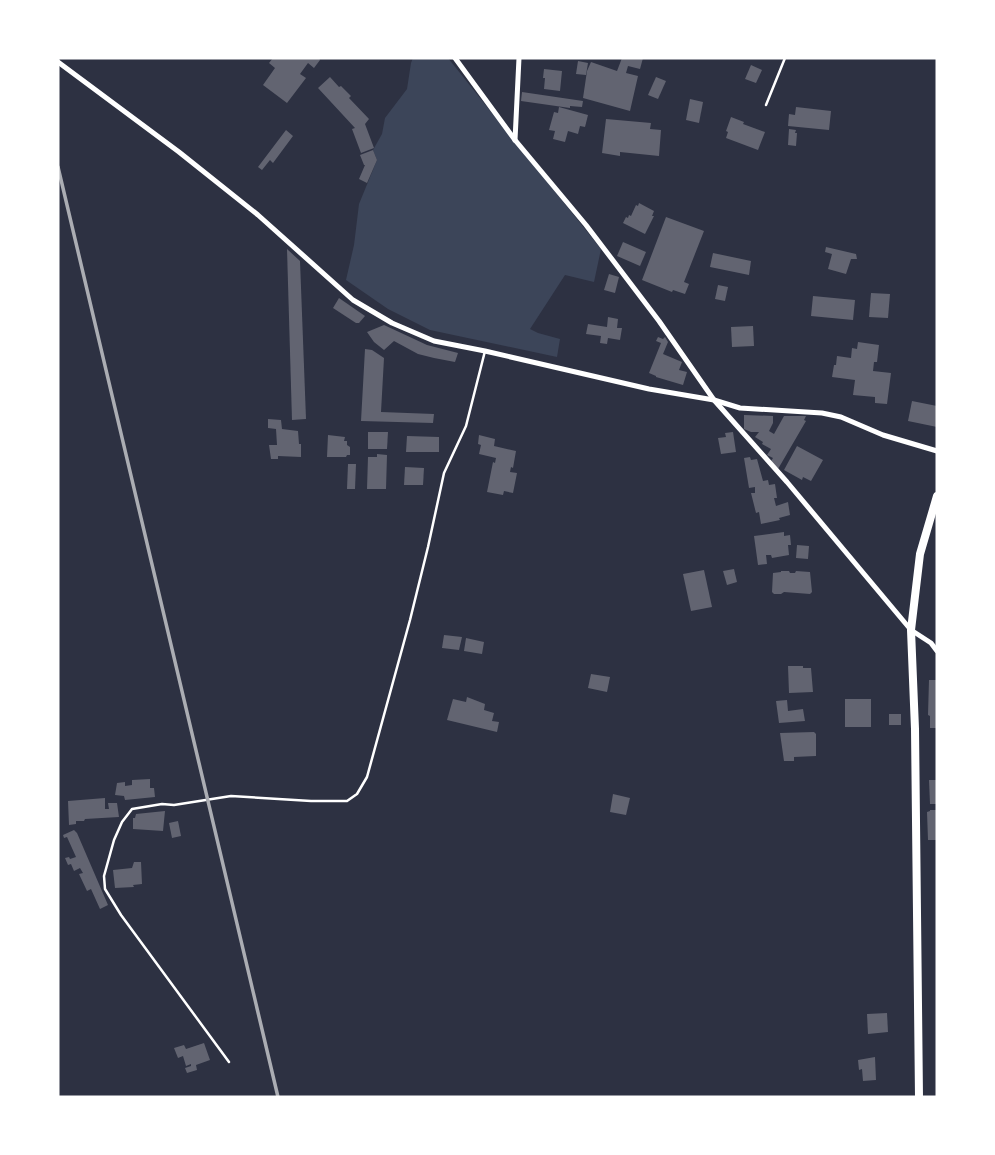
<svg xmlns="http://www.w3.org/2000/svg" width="995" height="1155" font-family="'PT Sans Narrow',sans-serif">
<rect width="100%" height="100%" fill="#2d3142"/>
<path fill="#3c4559" d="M413,58H448L601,249L594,282L565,275L530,329L538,333L560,339L557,357L430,330L388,309L346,280L354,245L359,204L377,160L373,150L382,134L385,118L407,89L411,63Z"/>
<g fill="#626471">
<path d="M273,58H319L320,60L314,68L308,63L300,74L306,78L287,103L263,85L275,68L269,63Z"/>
<path d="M622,58H643L640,69L628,66L626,73L638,76L630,111L583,98L587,71L591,62L617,71Z"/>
<path d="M578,61L588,63L586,75L576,74Z"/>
<path d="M751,65L762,70L756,83L745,79Z"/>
<path d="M544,69L562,71L560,91L544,89L545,78H543Z"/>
<path d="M330,77L339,87L341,86L351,96L349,98L369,119L365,124L374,148L361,153L352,129L355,128L318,88Z"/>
<path d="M656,77L666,81L658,99L648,95Z"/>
<path d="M522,92L583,101L582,107L570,106V108L521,101Z"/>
<path d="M690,99L703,102L699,123L686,120Z"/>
<path d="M559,107L588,115L585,127L580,126L578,134L568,131L565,142L553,139L555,131L549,130L554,112L558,113Z"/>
<path d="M796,107L831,111L829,130L788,126L789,114L795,115Z"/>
<path d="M731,117L744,122L743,124L765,132L758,150L726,138L728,132L726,131Z"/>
<path d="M606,119L651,123L650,129L661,130L659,156L620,152V156L602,153Z"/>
<path d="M789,129L796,130L795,133H797L796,146L788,145Z"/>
<path d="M286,130L293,136L273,163L270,160L262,170L258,167Z"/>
<path d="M373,150L377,160L367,183L359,179L365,165H364L360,155Z"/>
<path d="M639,203L654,211L652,216H654L645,234L623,223L626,217L628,218L629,215L631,216L636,205L638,206Z"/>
<path d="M666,217L704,231L684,282L689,284L685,294L673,290L672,292L642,280Z"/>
<path d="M623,242L646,252L640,266L617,256Z"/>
<path d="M826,247L856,254L857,259H851L846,274L828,269L832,254L825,252Z"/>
<path d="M287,249L300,261L306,419L292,420Z"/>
<path d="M713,253L751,261L749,275L710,267Z"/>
<path d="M609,274L619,277L615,293L604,290Z"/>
<path d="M718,285L728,287L725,301L715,299Z"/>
<path d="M871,293L890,294L888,318L869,317Z"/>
<path d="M813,296L855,300L853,320L811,316Z"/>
<path d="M339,298L365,316L359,323H356L333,308Z"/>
<path d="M608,317L618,319L617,328H622L620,340L608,338L607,344L600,343L601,336L586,334L588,324L607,327Z"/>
<path d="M384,325L427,345L458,353L455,362L434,358L418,354L394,341L384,350L374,342L367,332Z"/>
<path d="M753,326L754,346L732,347L731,327Z"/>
<path d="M658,337L663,339L665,337L668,342L663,354L682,362L679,370L687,372L683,385L656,377V376L649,373L661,343L656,341Z"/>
<path d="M858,342L879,345L877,362H874L873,371L891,373L887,404L875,403V397L853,395L855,380L832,377L834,365H836L837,356L851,358L852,348L857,349Z"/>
<path d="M365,349L372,350L384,358L381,412L434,414L433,423L361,421Z"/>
<path d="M912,401L937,406V427L908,421Z"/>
<path d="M744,415L773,416V423L769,431L774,434L784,416H806L804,420L806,421L778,469L771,461L773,458L767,455L771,449L762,444L763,442L755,437L759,432H751L744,429Z"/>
<path d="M268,419L281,420L282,429L298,431L299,444H301V457L278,456V459H271L269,445H277L276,429L268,428Z"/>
<path d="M368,432H388L387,449H368Z"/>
<path d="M733,432L736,452L721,454L718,438L726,437L725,433Z"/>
<path d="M328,435L345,437L344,441H347V445L350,447V455H347L346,457H327Z"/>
<path d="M479,435L495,439L494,446L516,451L513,468L511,467L510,472L517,473L513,493L504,491L503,495L487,492L493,462L495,463L496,458L479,454L481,445L478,444Z"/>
<path d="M407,436L439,437V452H406Z"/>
<path d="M797,446L823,460L811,481L803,477L802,480L784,470Z"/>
<path d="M377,454L387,455L386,489H367L368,457H377Z"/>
<path d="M750,457L751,460L757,459L763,481L768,480L769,485L775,484L777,498H774L776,506L788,502L790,515L779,518L780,520L761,524L759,512L756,513L751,493H755V487L749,488L744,458Z"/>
<path d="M348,464H356L355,489H347Z"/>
<path d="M405,467L424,468L423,485H404Z"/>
<path d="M784,532V536L790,535L791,545H788L789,555L772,558L771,555H766L767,564L758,565L754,536Z"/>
<path d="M797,545L809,546L808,559L796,558Z"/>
<path d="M734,569L737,582L727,585L723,571Z"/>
<path d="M704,570L712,607L691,611L683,574Z"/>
<path d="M781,571H789L790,573H795L796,571L810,572L812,592L810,594L784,592L781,594H774L772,592L773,573L781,572Z"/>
<path d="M444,635L462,637L459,650L442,648Z"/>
<path d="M466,638L484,642L482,654L464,651Z"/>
<path d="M788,666H803V668H811L813,692L789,693Z"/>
<path d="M591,674L610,677L607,692L588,688Z"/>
<path d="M929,680H937V728H930V716L928,715Z"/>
<path d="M467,697L485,704L484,710L494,713L492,721L499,722L497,732L447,720L453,699L466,702Z"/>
<rect x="845" y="699" width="26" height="28"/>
<path d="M787,700L788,711L803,709L805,721L779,723L776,701Z"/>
<rect x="889" y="714" width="12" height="11"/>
<path d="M814,732L816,734V756L794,757V761H784L780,733Z"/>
<path d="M150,779V788H154L155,797L125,800L124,796L115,795L117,783L125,782V786L132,785V780Z"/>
<path d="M929,780H937V804H930Z"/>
<path d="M613,794L630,798L626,815L610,812Z"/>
<path d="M105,798V809H109L108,803H117L119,817L85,819L84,821H76V824L69,825L68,801Z"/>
<path d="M930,810H937V840H928L927,812L930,811Z"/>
<path d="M165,811L163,831L133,829V818H135L136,814Z"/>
<path d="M178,821L181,836L172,838L169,823Z"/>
<path d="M74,830L77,833L108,905L100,909L91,889L87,891L79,874L83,873L80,868L74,871L71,864L68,865L65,858L69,857L70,859L76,857L67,837L64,838L63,835Z"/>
<path d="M134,862H141L142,884L133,885L134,887L115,888L113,870L132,868Z"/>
<path d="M887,1013L888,1032L868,1034L867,1014Z"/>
<path d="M204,1043L210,1060L196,1065L197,1070L187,1073L185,1068L191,1066V1064L186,1066L183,1056L178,1058L174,1048L184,1045L186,1049Z"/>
<path d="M875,1057L876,1080L863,1081L862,1069L859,1070L858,1060Z"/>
</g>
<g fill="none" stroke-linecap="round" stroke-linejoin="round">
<g stroke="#fff" stroke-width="2.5">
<path d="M766,105L785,58"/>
<path d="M229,1062L121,915L105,889L104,876L114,840L122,822L132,809L162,804L174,805L231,796L311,801H347L357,794L367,777L410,620L428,547L444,473L466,426L485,351"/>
</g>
<g stroke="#fff" stroke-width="5">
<path d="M455,58L515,140L586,225L659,321L714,400L787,482L911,630L931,643L937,651"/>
<path d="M58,62L179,152L258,215L353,300L392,323L434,341L485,351L649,389L714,400L740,408L822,413L841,417L883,435L937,451"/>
<path d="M515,140L519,58"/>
</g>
<path stroke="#fff" stroke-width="8" d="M919,1097L915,729L911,630L920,554L937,496"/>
<path stroke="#abadb3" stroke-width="3.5" d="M58,167L278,1097"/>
</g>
<rect width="995" height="1155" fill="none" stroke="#ffffff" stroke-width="119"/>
</svg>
